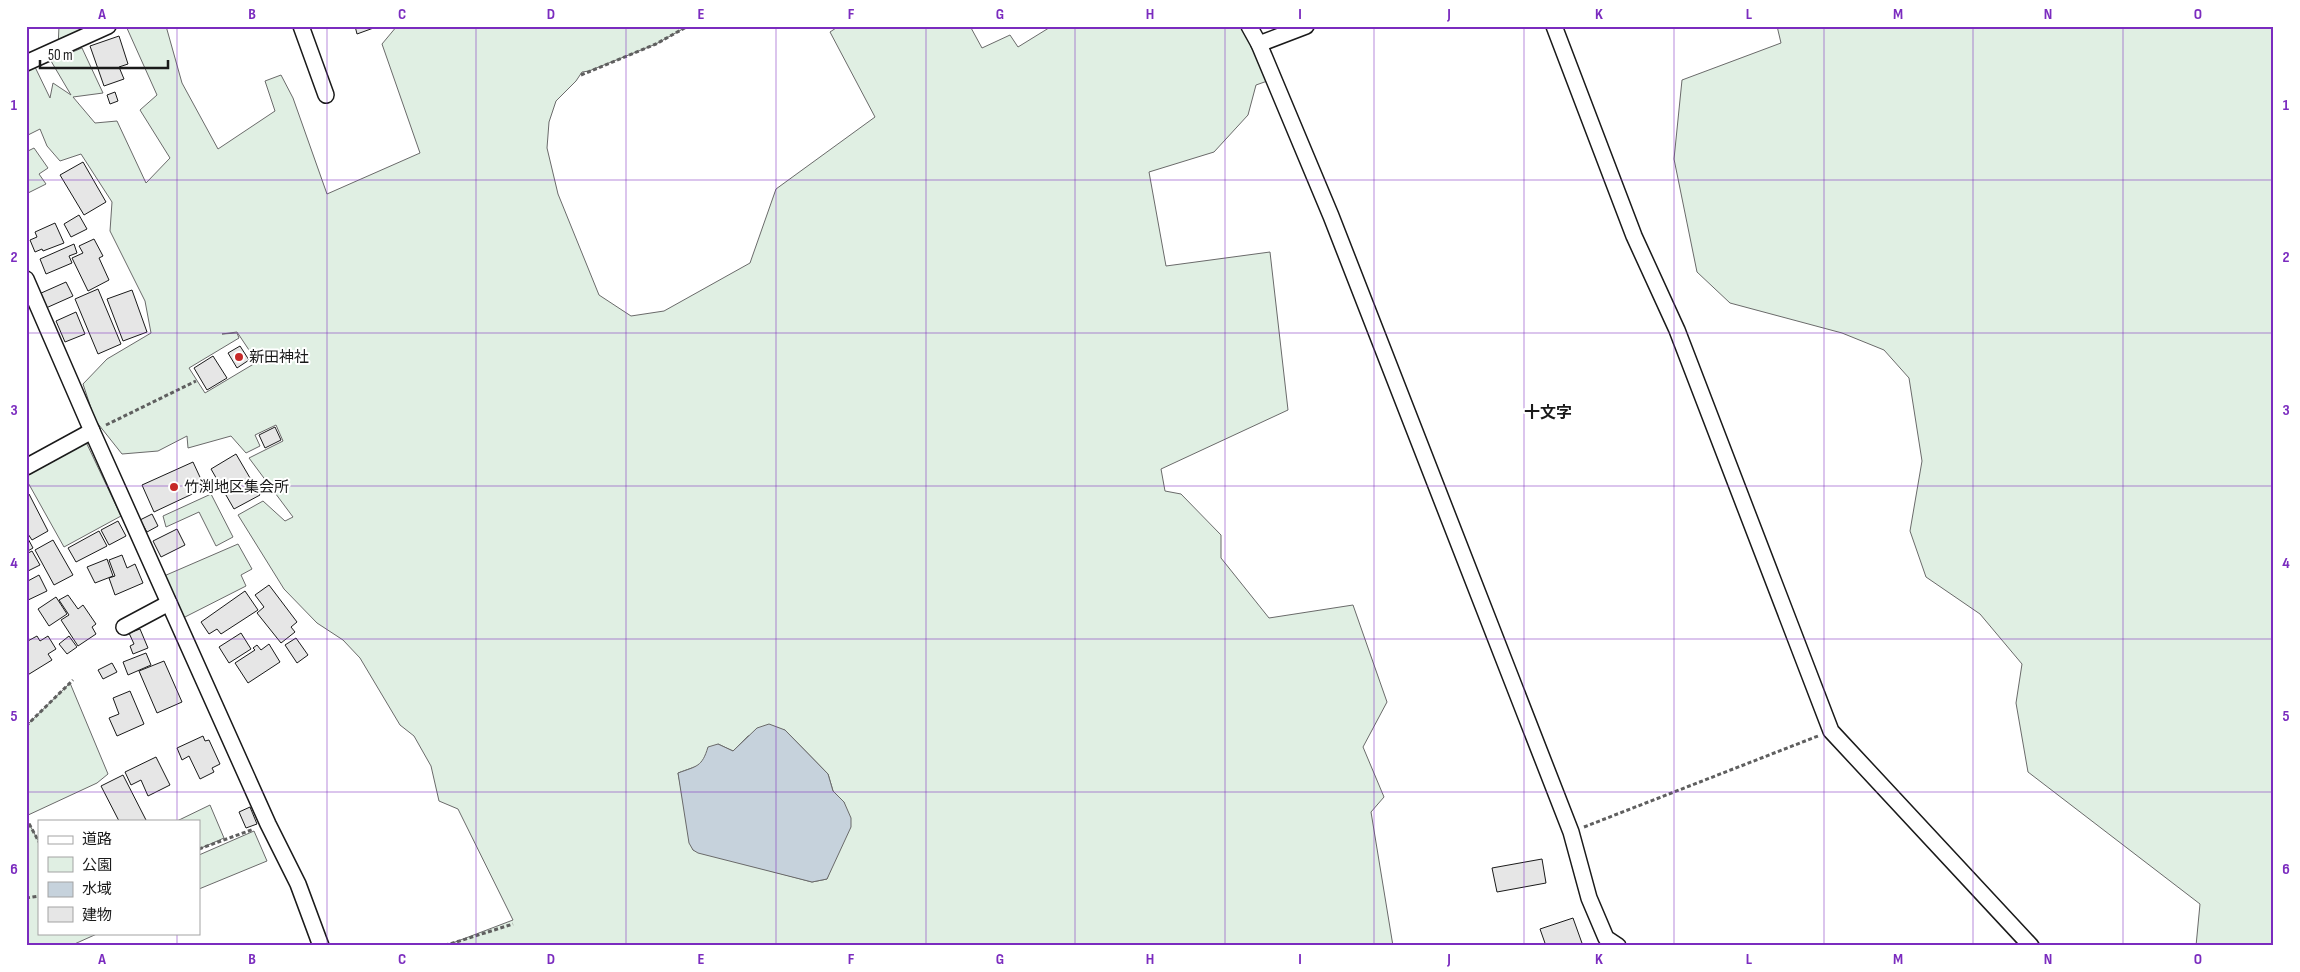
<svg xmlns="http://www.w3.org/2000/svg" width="2300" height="972" font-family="'Sofia Sans Condensed','Noto Sans JP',sans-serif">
<rect width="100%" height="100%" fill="#fff"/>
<g fill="#e0efe3" stroke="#6a6a6a" fill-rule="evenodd">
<path d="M59,26H108L58,48Z"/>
<path d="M126,26H166L182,83L218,149L275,111L265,81L281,75L293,98L327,194L420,153L382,44L397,26H688L656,44L589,71L582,72L576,81L556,101L549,122L547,148L558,194L599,295L631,316L664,311L750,263L776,189L875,117L830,32L839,26H970L982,48L1010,35L1018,47L1052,26H1249L1273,79L1256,85L1248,115L1214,152L1149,172L1166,266L1270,252L1288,410L1161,469L1165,491L1181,494L1221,535V558L1269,618L1353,605L1387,702L1363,747L1384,797L1371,812L1393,946H438L450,944L513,920L458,809L439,801L431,766L414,736L400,725L360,658L343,640L317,623L284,589L238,515L263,501L285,521L293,517L249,458L283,441L276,425L255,435L260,446L246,453L231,436L188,448L187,436L158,451L122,454L95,420L83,384L107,359L151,333L145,301L110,231L112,202L81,154L60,161L47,146L40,129L26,136V71L35,67L50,98L53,83L71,95L51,61L82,48L103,93L73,97L95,123L117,121L146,183L170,158L140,110L157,95ZM237,332L257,362L205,393L189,368L239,338L237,333L222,334ZM785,730L828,774L833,791L844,802L832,865L827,879L812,882L693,850L678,773L700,765L718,744L733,751L748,736Z"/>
<path d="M1777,26H2274V946H2196L2200,904L2028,772L2016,703L2022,664L1980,614L1926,577L1910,531L1922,461L1909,378L1884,350L1842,333L1730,303L1697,272L1674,159L1682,80L1781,43Z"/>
<path d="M34,148L48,168L39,174L46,184L26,194V152Z"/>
<path d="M86,442L121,516L64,547L26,479V473Z"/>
<path d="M211,494L233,537L216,546L199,512L166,527L163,516Z"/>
<path d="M238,544L252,569L241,575L246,586L183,618L164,576Z"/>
<path d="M70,683L108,774L97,783L26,816V726Z"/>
<path d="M210,805L224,838L199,849V821H177Z"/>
<path d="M26,818L39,842V933H99L70,946H26Z"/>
<path d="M254,831L267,861L199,889V855Z"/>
</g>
<path fill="#c6d2dc" stroke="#6a6a6a" d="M769,724L785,730L828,774L833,791L844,802L851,818V827L827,879L812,882L698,853L693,850L689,843L678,773C697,766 702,767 708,747L718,744L733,751L757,728Z"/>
<g fill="#e6e6e6" stroke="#1a1a1a">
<path d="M355,26H379L357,34Z"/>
<path d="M119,36L128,64L119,67L124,79L104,86L90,46Z"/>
<path d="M115,92L118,101L110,104L107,95Z"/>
<path d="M83,162L106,202L84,215L60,175Z"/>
<path d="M79,215L87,229L71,237L64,224Z"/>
<path d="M55,223L64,243L43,251L42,249L35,252L30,240L37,237L35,232Z"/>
<path d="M94,239L103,256L99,258L109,280L88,291L72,258L83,253L79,246Z"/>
<path d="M74,244L77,253L69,256L72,263L46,274L40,259Z"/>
<path d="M66,282L73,296L46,308L39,294Z"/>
<path d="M98,289L121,344L98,354L75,299Z"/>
<path d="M132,290L147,332L123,341L107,299Z"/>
<path d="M76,312L85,334L65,342L56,321Z"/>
<path d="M240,346L249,360L237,368L228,353Z"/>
<path d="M213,356L227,378L207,390L194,368Z"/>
<path d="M275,427L281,440L265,448L259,435Z"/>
<path d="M236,454L260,495L234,509L211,469Z"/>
<path d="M193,462L205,488L154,512L142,485Z"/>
<path d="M29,494L48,531L32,540L26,531V496Z"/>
<path d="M152,514L158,526L147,532L140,520Z"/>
<path d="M118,521L126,536L109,545L101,530Z"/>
<path d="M177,529L185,545L161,557L153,541Z"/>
<path d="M99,531L107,546L76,562L68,548Z"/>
<path d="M26,535L33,548L26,552Z"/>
<path d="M53,540L73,575L54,585L35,550Z"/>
<path d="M32,551L40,565L26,572V554Z"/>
<path d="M122,555L127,568L135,564L143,583L115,595L109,578L115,576L109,560Z"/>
<path d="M107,559L113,576L95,583L87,567Z"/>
<path d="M39,575L47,591L26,601V582Z"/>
<path d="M269,585L297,622L291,627L295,632L281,643L257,613L264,607L255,595Z"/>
<path d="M245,591L258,610L221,634L217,629L209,634L201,622Z"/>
<path d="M68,595L78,609L83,605L96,624L92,627L96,634L78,646L61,620L69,615L59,600Z"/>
<path d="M56,597L67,614L49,626L38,609Z"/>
<path d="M140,629L148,648L133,654L130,646L134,644L129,633Z"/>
<path d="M241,633L251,649L229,663L219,647Z"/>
<path d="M37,636L40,641L48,636L56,649L48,654L52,660L26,676V642Z"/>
<path d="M69,636L77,647L67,654L59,644Z"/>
<path d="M296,638L308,655L297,663L285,645Z"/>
<path d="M269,644L280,662L248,683L235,663L255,650L253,648L257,645L261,650Z"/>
<path d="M146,653L151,665L128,675L123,662Z"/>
<path d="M164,661L182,702L157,713L139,671Z"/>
<path d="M112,663L117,672L103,679L98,670Z"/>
<path d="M130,691L144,724L117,736L109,718L119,714L113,698Z"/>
<path d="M203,736L205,741L209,740L220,764L212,768L214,772L200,779L189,756L182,760L177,748Z"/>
<path d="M156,757L170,785L148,796L141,780L131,785L125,772Z"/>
<path d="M123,775L146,820L144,821H119L101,786Z"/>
<path d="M250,807L257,824L246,828L239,812Z"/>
<path d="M1542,859L1546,883L1497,892L1492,868Z"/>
<path d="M1573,918L1583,946H1546L1540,929Z"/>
</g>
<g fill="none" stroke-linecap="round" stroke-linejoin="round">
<g stroke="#1a1a1a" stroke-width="18">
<g id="street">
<path d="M301,26L326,95"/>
<path d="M1249,26L1259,44L1331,216L1571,832L1589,898L1606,938L1618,946"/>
<path d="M1554,26L1634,236L1677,330L1831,731L2031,946"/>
<path d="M1259,44L1306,26"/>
<path d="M26,63L108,26"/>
<path d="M26,279L92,431L268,824L298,884L321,946"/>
<path d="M26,467L92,431"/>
<path d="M124,627L169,603"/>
</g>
</g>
<g stroke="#5f5f5f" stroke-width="3" stroke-dasharray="4 2.5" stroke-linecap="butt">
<path d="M581,75L656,44L688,26"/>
<path d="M106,425L196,381"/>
<path d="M26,726L73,680"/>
<path d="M26,818L39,842"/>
<path d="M1584,827L1818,736"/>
<path d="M199,849L254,829"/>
<path d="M26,898L39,896"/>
<path d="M438,946L450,944L513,924"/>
</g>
<use href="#street" stroke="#fff" stroke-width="15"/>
</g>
<path fill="none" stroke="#7b2cbf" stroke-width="1" stroke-opacity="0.55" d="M177,26V821M327,26V946M476,26V946M626,26V946M776,26V946M926,26V946M1075,26V946M1225,26V946M1374,26V946M1524,26V946M1674,26V946M1824,26V946M1973,26V946M2123,26V946M26,180H2274M26,333H2274M26,486H2274M26,639H2274M26,792H2274M177,933V946"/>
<g fill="#c62828" stroke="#fff" stroke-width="2">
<circle cx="239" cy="357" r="5"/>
<circle cx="174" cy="487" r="5"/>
</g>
<g text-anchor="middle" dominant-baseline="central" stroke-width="4" stroke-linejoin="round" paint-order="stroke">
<g font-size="15" fill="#1a1a1a" stroke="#fff" text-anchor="start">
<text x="249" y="357">新田神社</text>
<text x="184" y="487">竹渕地区集会所</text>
</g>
<g font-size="16" font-weight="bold" fill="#1a1a1a" stroke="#fff">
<text x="1548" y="413">十文字</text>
</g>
</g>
<rect width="2300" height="972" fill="none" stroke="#ffffff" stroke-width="55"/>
<rect x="38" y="820" width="162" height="115" fill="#ffffff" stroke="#a3a3a3"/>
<rect x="48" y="836" width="25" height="8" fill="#ffffff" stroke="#a3a3a3"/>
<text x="82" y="844" font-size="15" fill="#1a1a1a">道路</text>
<rect x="48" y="857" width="25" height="15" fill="#e0efe3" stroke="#a3a3a3"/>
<text x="82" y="870" font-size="15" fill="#1a1a1a">公園</text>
<rect x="48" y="882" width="25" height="15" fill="#c6d2dc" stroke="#a3a3a3"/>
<text x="82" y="894" font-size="15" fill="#1a1a1a">水域</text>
<rect x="48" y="907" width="25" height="15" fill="#e6e6e6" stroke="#a3a3a3"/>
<text x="82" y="920" font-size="15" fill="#1a1a1a">建物</text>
<path d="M40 60v8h128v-8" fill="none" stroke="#1a1a1a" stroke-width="2.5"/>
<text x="48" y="60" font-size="15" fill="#1a1a1a" stroke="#ffffff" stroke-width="4" paint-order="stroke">50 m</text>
<rect x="28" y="28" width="2244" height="916" fill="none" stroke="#7b2cbf" stroke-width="2"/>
<g font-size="16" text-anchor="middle" font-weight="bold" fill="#7b2cbf">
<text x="102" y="19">A</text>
<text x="252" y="19">B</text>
<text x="402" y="19">C</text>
<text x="551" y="19">D</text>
<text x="701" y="19">E</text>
<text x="851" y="19">F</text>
<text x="1000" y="19">G</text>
<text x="1150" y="19">H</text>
<text x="1300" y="19">I</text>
<text x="1449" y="19">J</text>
<text x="1599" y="19">K</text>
<text x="1749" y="19">L</text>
<text x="1898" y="19">M</text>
<text x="2048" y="19">N</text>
<text x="2198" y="19">O</text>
<text x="14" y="110">1</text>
<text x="2286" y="110">1</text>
<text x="14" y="262">2</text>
<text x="2286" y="262">2</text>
<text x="14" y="415">3</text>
<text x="2286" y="415">3</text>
<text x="14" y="568">4</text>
<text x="2286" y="568">4</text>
<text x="14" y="721">5</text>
<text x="2286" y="721">5</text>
<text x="14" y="874">6</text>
<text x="2286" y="874">6</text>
<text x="102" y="964">A</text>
<text x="252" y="964">B</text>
<text x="402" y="964">C</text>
<text x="551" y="964">D</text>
<text x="701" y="964">E</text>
<text x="851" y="964">F</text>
<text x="1000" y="964">G</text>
<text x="1150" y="964">H</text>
<text x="1300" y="964">I</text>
<text x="1449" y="964">J</text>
<text x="1599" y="964">K</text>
<text x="1749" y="964">L</text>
<text x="1898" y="964">M</text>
<text x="2048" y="964">N</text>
<text x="2198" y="964">O</text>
</g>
</svg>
